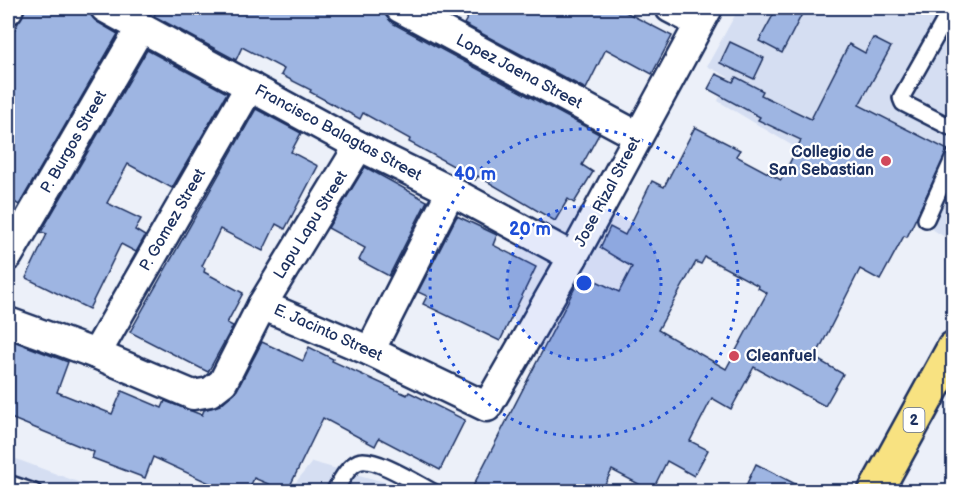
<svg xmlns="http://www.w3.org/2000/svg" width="961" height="499" font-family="'Balsamiq Sans',sans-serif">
<rect width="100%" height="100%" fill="#ecf0f9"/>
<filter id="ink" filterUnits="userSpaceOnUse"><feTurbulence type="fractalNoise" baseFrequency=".0167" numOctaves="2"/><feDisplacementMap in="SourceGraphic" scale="12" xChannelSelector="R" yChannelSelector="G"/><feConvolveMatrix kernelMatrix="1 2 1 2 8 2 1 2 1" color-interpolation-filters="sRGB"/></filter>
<g filter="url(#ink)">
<g fill="#d5def2">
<path d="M739,8H953L954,222L945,237L718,101L728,77L707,66Z"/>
<path d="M8,456L102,491H8Z"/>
<path d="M312,462L417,491L288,492Z"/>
</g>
<g fill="#9eb5e2" stroke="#1b2f5e" stroke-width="1.5" fill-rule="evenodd">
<path d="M26,8H87L97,22L118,34L19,205L8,198V42Z"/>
<path d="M158,8H384L386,16L392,23L599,134L582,165L593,172L574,203L568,199L555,221L478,176L475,180L458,171L459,169L409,142L410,139L363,113L360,119L310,92L311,90L281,75L284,69L242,47L236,60L154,16Z"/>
<path d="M473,8H618L672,36L652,74L606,49L586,89L464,24Z"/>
<path d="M777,8H805L782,53L759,41Z"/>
<path d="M873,38L891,47L859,105L948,150L907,237L904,236L880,280L860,269L815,358L843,374L825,406L754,367L731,409L712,398L690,441L708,450L694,476L667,461L652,491L612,470L601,492H470L582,274L619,292L632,267L600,248L610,227L625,235L652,181L664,187L695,127L740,150L736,156L781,180L801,140L758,120L760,117L708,89L716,74L733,82L736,77L763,91L761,95L811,119L849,44L865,53ZM705,257L759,286L758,288L767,293L726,369L658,330L696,262L701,264Z"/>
<path d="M730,42L764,58L754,79L720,63Z"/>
<path d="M147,50L227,93L172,188L128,164L107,203L141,219L135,230L145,236L136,252L121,244L89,309L26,278L47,234L41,232Z"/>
<path d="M256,109L301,133L291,152L318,166L285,229L276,224L263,251L220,229L202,266L205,268L204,272L243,293L227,323L233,326L208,372L130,332Z"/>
<path d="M365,167L427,201L389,276L359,260L365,248L328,228Z"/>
<path d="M457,216L497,235L493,245L536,267L500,341L423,304L427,296L418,292Z"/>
<path d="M8,339L68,362L57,392L112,414L122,391L162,408L165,401L202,415L204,410L220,405L237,390L262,342L303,361L309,347L333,359L332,361L407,395L409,392L465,420L440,470L379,438L375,446L323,418L287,492L254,478L248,492H213L216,486L153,457L145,478L92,458L94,452L8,417Z"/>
<path d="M756,464L811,492H743Z"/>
</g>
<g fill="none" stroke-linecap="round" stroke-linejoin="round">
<g stroke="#1b2f5e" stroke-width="20">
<g id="service">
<path d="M954,14L945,20L901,98L903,103L954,129"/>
<path d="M926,219L954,157"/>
<path d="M8,483L34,492"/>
<path d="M334,492C340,482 347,467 358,462C372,455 418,484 433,492"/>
</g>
</g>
<g stroke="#1b2f5e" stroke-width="33">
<g id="minor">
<path d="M105,8L359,146L451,191L573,257"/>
<path d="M400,8L638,136"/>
<path d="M670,8L699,23"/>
<path d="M8,10L9,8"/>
<path d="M8,256L141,27"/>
<path d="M262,305L359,146"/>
<path d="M8,322L96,354L193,395L210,392L223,382L262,305L370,351L487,407L573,257L708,8"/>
<path d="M370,351L451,191"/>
<path d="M96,354L250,86"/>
</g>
</g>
<g stroke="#1b2f5e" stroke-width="38">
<path id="trunk" d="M875,492L954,348"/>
</g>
<use href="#service" stroke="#fff" stroke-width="15"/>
<use href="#minor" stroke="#fff" stroke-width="28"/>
<use href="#trunk" stroke="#f8e281" stroke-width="33"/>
</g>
</g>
<circle cx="584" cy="283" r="77" fill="#1d4ed8" fill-opacity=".12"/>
<g fill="none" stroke="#1d4ed8" stroke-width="3" stroke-dasharray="3 6">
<circle cx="584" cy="283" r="77"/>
<circle cx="584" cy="283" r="154"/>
</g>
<g fill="#d1495b" stroke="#fff" stroke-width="2">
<circle cx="886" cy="161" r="6"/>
<circle cx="734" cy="356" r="6"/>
</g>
<g text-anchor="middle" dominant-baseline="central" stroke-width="4.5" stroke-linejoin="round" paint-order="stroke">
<rect fill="#fff" stroke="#5f6d8e" stroke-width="1.5" x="903.5" y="408" width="21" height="24" rx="4.5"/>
<g font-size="15" font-weight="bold" fill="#1b2f5e">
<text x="914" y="420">2</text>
</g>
<g font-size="16" fill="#1b2f5e" stroke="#fff">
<text transform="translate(519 72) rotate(28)">Lopez Jaena Street</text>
<text transform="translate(338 133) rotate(28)">Francisco Balagtas Street</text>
<text transform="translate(74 142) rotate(-60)">P. Burgos Street</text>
<text transform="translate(608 192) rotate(-62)">Jose Rizal Street</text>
<text transform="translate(173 220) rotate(-60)">P. Gomez Street</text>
<text transform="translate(311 225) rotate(-58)">Lapu Lapu Street</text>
<text transform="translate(328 333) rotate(24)">E. Jacinto Street</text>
</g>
<g font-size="16" font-weight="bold" fill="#1b2f5e" stroke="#fff" text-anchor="end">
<text x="874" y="152">Collegio de<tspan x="874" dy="18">San Sebastian</tspan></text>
<text x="746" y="356" text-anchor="start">Cleanfuel</text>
</g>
</g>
<circle cx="584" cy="283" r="9" fill="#1d4ed8" stroke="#fff" stroke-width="3"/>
<g font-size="18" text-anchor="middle" font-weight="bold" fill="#1d4ed8" stroke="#fff" stroke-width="4.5" stroke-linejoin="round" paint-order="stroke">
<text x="475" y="180">40 m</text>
<text x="530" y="235">20 m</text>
</g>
<rect width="961" height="499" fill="none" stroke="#fff" stroke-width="30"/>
<rect x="15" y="15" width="931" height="469" fill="none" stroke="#1b2f5e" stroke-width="2" filter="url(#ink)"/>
</svg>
